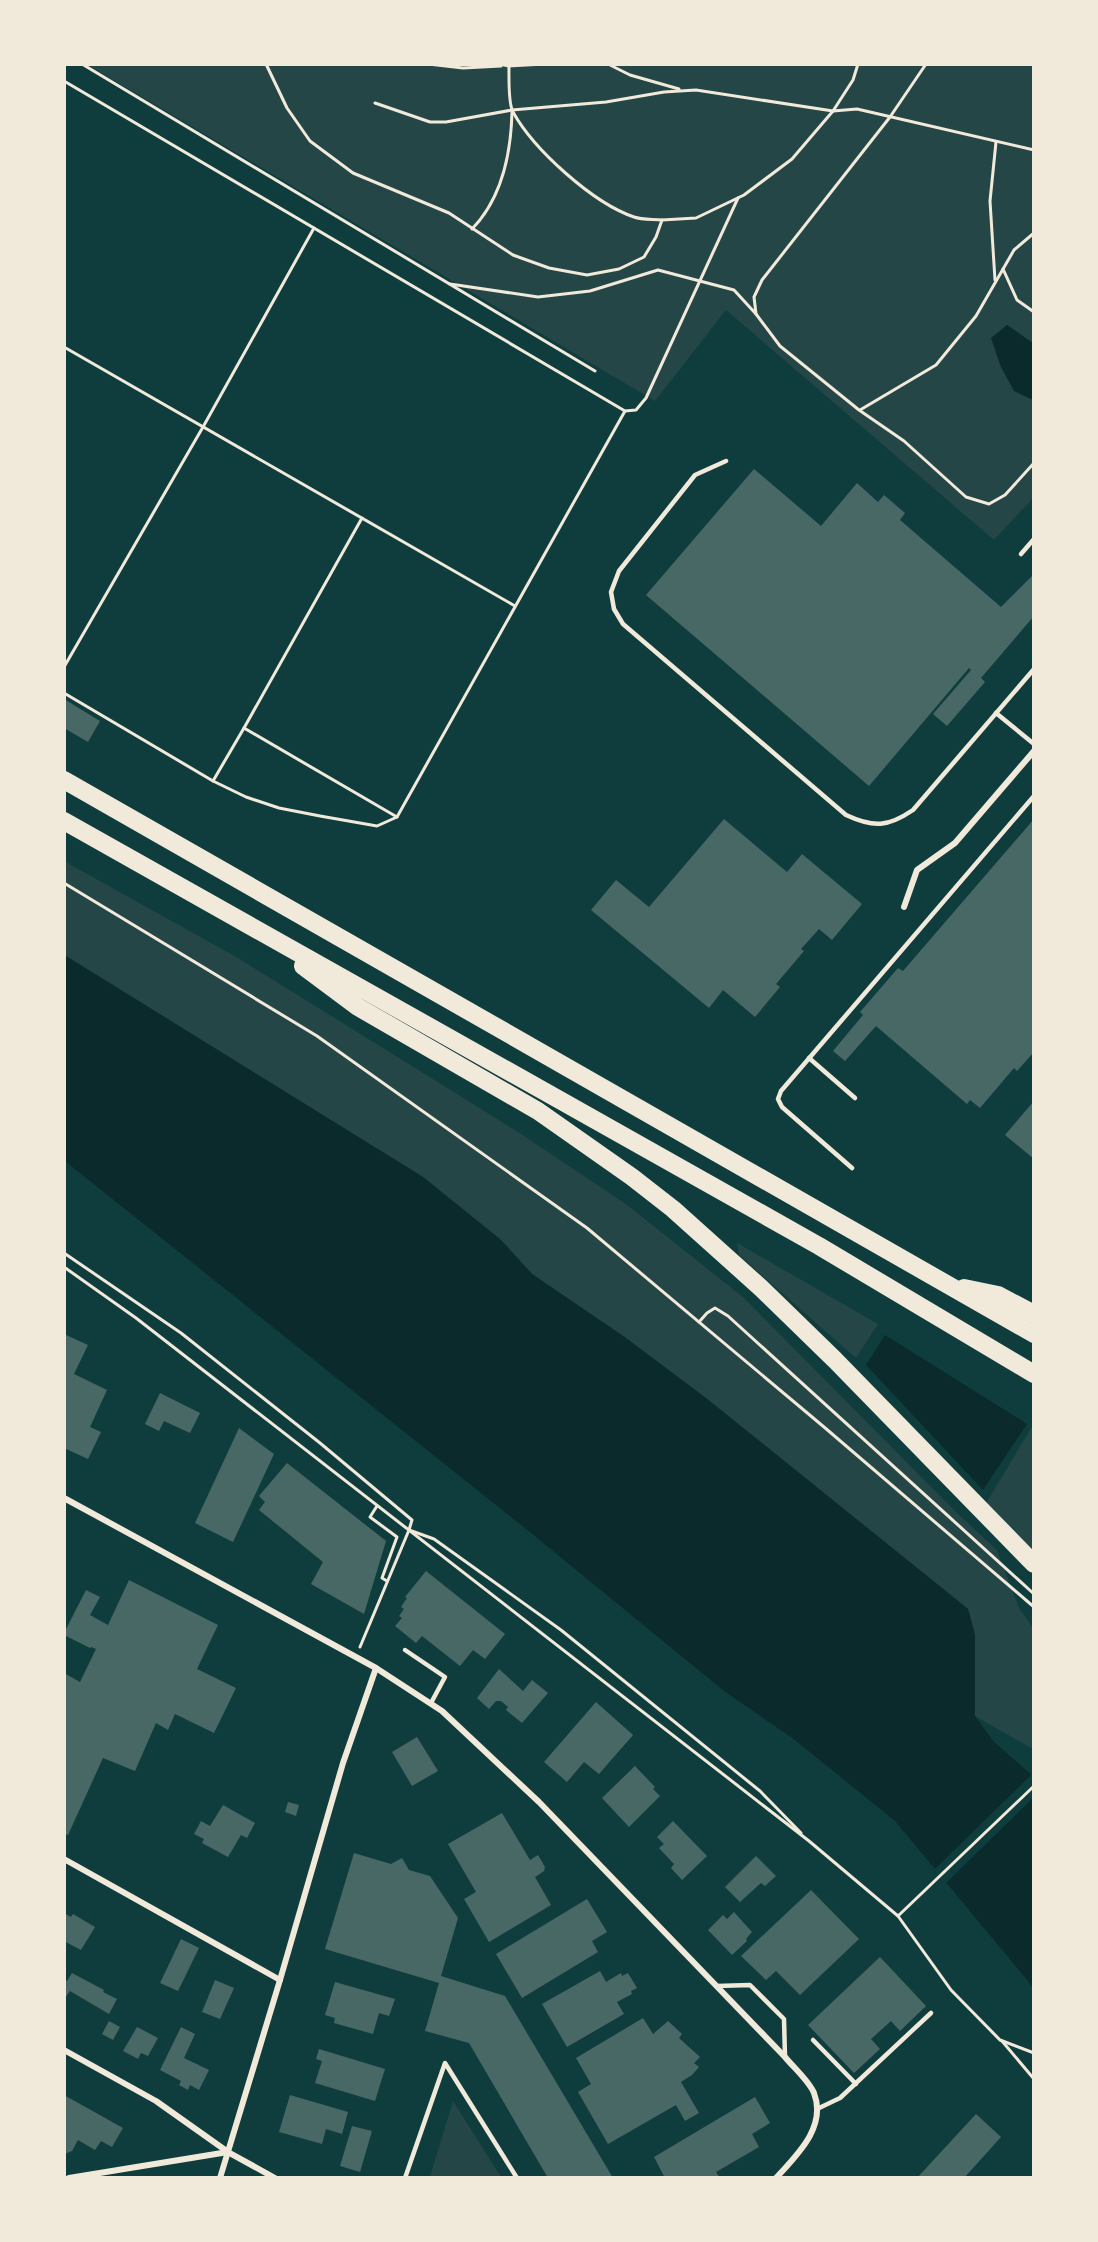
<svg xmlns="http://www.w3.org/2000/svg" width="1098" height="2242" font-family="Raleway,sans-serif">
<rect width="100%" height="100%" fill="#0f3d3e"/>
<g fill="#244646">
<path d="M88,65H1033V498L994,540L726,310L655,401Z"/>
<path d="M64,861L238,958L518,1132L627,1205L743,1297L954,1510L997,1550L1019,1608L1033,1628V1749L975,1716V1635L968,1609L706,1398L626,1338L532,1274L501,1240L423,1177L65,955Z"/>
<path d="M737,1243L878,1324L856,1358L739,1255Z"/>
<path d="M1033,1425V1556L985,1505Z"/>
<path d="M453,2101L501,2177H430Z"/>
</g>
<g fill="#0a2a2b">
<path d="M1007,325L1033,343V400L1014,391L1001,367L991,338Z"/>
<path d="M64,955L423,1177L501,1240L532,1274L626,1338L706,1398L968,1609L975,1635V1716L994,1742L1033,1776V1987L895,1821L795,1740L724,1691L531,1533L65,1161Z"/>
<path d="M885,1335L1027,1424L983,1490L866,1365Z"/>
</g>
<path fill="#0f3d3e" d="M1033,1773V1798L944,1885L933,1871Z"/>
<g fill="#486865">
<path d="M754,469L821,526L857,483L878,502L884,495L905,513L900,520L1001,607L1034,574V616L981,678L985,682L947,726L933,714L971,670L969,668L869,786L646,595Z"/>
<path d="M64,699L100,721L88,742L64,728Z"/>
<path d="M724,819L787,872L802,854L862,904L832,940L819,929L801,949L804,951L776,984L780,987L755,1017L723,990L709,1008L591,910L616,880L649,907Z"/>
<path d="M1034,819V1052L1017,1071L1014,1068L980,1108L970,1100L967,1104L876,1026L845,1061L833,1051L863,1015L860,1012L898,968L903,971Z"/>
<path d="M1034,1101V1159L1005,1135Z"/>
<path d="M66,1335L88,1345L74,1374L107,1390L90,1427L101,1432L88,1459L64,1448V1339Z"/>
<path d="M160,1393L200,1413L190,1433L164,1421L159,1431L145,1424Z"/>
<path d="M239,1428L274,1454L233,1542L195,1523Z"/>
<path d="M287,1463L386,1541L364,1614L311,1584L323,1562L259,1510L265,1502L259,1496Z"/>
<path d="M426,1571L505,1634L485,1659L473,1650L460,1666L422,1636L416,1643L395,1626L402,1618L399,1616L404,1609L401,1607L407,1598L405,1597Z"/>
<path d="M129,1580L218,1625L197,1669L236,1688L214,1733L175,1714L168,1730L156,1723L135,1771L103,1758L68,1835L64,1834V1673L80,1682L96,1649L91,1647L90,1648L64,1635V1633L86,1590L100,1597L90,1615L108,1625Z"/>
<path d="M499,1669L523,1691L532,1680L548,1693L522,1723L506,1710L508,1707L501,1701H496L489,1709L477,1698Z"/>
<path d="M596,1702L633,1735L599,1774L584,1762L567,1782L544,1762Z"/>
<path d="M417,1737L438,1771L412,1786L392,1752Z"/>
<path d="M635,1766L655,1787L653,1789L660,1796L629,1827L602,1798Z"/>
<path d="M288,1802L299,1805L296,1816L285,1812Z"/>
<path d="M223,1805L255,1823L247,1838L241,1835L228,1857L202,1843L204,1839L194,1834L201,1821L210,1826Z"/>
<path d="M502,1813L530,1860L538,1855L545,1867L544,1871L535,1877L551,1905L489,1942L464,1899L476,1892L448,1844Z"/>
<path d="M673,1821L707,1856L682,1880L671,1868L674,1864L659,1848L664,1844L657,1837Z"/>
<path d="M354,1853L391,1864L402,1858L409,1870L430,1876L458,1918L441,1976L505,1996L613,2178H548L469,2043L425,2031L439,1983L325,1949Z"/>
<path d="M756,1856L776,1876L765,1886L761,1883L740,1902L725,1887Z"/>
<path d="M811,1890L859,1939L800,1995L776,1971L766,1980L741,1956Z"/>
<path d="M587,1899L607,1932L592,1941L598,1952L522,1998L496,1954Z"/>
<path d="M734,1912L752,1932L746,1939L747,1941L732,1955L708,1930L723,1915L727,1919Z"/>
<path d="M64,1913L71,1917L73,1914L95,1927L81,1950L64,1941Z"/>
<path d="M181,1939L199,1948L178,1991L160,1983Z"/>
<path d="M880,1957L926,2006L900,2031L891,2021L871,2039L880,2049L854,2073L808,2025Z"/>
<path d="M600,1971L606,1982L621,1973L622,1976L628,1973L637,1988L631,1991L632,1994L617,2002L624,2014L567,2047L542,2004Z"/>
<path d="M72,1973L104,1990L103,1992L117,1999L109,2014L70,1991L64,1999V1980L67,1981Z"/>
<path d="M215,1980L234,1988L220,2019L202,2012Z"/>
<path d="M335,1982L395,1999L389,2016L379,2013L373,2034L334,2023L335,2018L325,2015Z"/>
<path d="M643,2018L653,2034L668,2021L682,2034L679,2038L700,2057L694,2063L699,2067L692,2075L681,2082L699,2113L685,2121L676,2105L608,2144L578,2092L591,2084L576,2058Z"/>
<path d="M109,2021L120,2027L113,2040L102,2034Z"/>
<path d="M137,2027L158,2038L148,2056L141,2053L138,2059L123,2051Z"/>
<path d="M181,2027L195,2034L184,2058L209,2070L199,2090L190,2085L188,2090L179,2085L181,2081L160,2070Z"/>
<path d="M319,2049L385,2069L375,2101L315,2083L322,2061L316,2059Z"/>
<path d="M64,2095L123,2128L112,2147L101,2141L95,2150L78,2140L72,2151L64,2154Z"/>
<path d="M290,2095L348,2112L342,2134L326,2129L322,2144L279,2132Z"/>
<path d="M755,2097L770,2123L752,2134L759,2147L716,2172L720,2178H665L654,2157Z"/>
<path d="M976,2114L1001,2137L964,2178H917Z"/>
<path d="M352,2126L372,2131L360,2172L340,2166Z"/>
</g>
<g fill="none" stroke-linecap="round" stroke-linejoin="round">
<g stroke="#f1e9da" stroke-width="3">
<path d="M82,64L595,371"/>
<path d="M266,64L287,108L310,141L353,173L449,213L513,255L549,268L587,275L619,269L644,257L656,237L662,220C653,219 642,220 634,217C593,203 534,150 513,112C508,103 509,77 509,66L499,64"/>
<path d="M428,64L463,68L501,66"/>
<path d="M608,64L630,75L679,89"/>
<path d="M858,64L853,80L833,111L857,109L1034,150"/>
<path d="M508,66L545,64"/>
<path d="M64,81L625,411L636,410L646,398L738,198"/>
<path d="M375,103L430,122H446L512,110L606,102L664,92L696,90L833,111"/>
<path d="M662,220L696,218L744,195L792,159L833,111"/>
<path d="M472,229C502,198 511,154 512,112"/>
<path d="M1003,269L1017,300L1034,312"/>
<path d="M995,280L990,201L996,142"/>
<path d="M450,284L538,297L590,291L658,270L734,290L756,314L780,346L859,410L904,441L966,497L989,504L1005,495L1034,463"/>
<path d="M756,314L754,297L762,280L890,117L926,64"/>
<path d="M64,347L515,606"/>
<path d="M860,410L936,365L976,316L1014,250L1034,233"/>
<path d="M64,667L203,427L314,228"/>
<path d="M64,693L213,781L244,728L397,817L625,411"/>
<path d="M244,728L362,518"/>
<path d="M213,781L246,797L279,808L320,816L377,826L397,817"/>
<path d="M64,883L317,1036L587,1228L824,1427L1034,1607"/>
<path d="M64,1253L181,1333L320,1443L412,1520L409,1530L434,1539L561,1630L760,1791L801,1833"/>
<path d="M64,1267L136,1318L809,1841L898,1916L951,1990L1000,2040L1034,2053"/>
<path d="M699,1322L707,1313L715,1308L728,1316L1034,1594"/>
<path d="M377,1506L370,1517L397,1537L382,1578L387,1581"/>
<path d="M360,1647L409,1530"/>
<path d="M898,1916L1034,1786"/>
<path d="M1002,2041L1034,2079"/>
</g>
<g stroke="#f1e9da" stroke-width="4.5">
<path d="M726,461L695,475L619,571L611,592L614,609L623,624L846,815C874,828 888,827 913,810L1034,669"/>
<path d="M1021,554L1034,539"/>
<path d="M996,713L1034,744"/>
<path d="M809,1058L855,1098"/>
<path d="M852,1168L782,1107L778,1099L781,1091L1034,796"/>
<path d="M405,1650L445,1677L431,1703"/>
<path d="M717,1986L750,1985L784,2019L785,2057"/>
<path d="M813,2040L856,2084"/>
<path d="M817,2109L840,2098L931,2013"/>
<path d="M405,2178L445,2063L517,2178"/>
</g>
<g stroke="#f1e9da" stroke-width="6">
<path d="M904,907L917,870L955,843L1034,751"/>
<path d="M64,1498L376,1668L442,1711L539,1802L785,2057C794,2068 809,2081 814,2093C827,2127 797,2155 776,2178"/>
<path d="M64,1859L280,1980"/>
<path d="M64,2050L156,2101L228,2152L275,2178"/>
<path d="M69,2178L228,2152"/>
<path d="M220,2178L280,1980L343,1763L376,1668"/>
</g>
<g stroke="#f1e9da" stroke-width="18">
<path d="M64,780L1034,1334"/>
<path d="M64,821L819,1246L1034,1374"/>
<path d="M303,966L358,1007L538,1111L632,1177L673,1209L761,1288L835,1360L1034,1564"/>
<path d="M964,1288L998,1295L1034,1314"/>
</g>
</g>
<rect width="1098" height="2242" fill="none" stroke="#f1e9da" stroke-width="132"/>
</svg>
